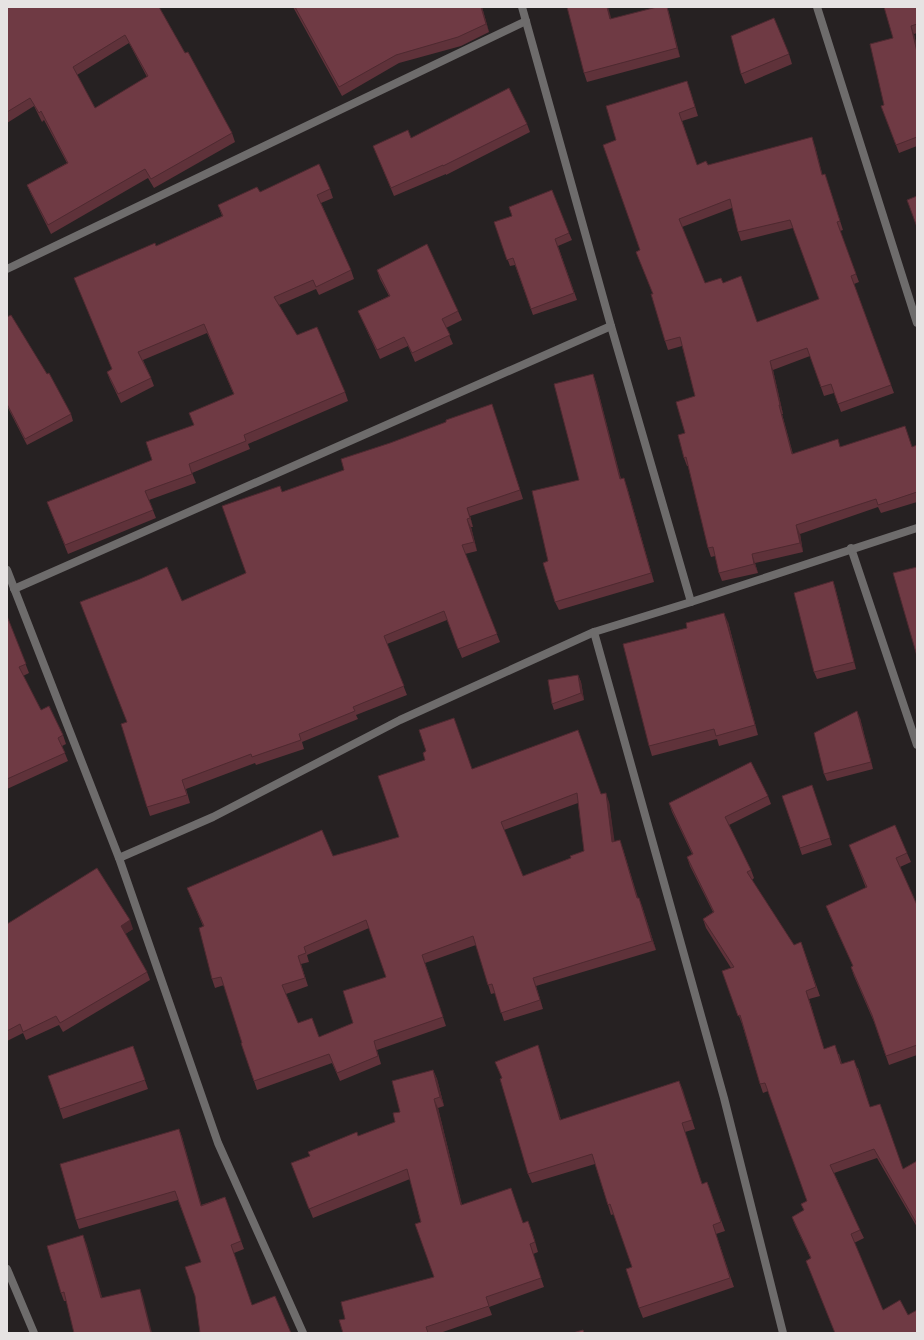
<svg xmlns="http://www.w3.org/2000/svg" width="924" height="1340" font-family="'PT Sans Narrow',sans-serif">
<rect width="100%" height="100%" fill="#262122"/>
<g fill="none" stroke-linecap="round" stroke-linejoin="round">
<g stroke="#6e6c6c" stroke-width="8">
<path d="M522,7L611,326L691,602"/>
<path d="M817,7L917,323"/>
<path d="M7,269L526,21"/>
<path d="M851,548L917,745"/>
<path d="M7,570L119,858L218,1143L303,1333"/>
<path d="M14,589L611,326"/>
<path d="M119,858L213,817L400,720L594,632"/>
<path d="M7,1269L34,1333"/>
<path d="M783,1333L724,1098L594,632L691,602L917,528"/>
</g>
</g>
<g fill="#5f323a" fill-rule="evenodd">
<path d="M7,7H159L185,53L232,133L235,142L154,188L148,178L51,234L31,194L27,185L67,163L44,120L42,122L34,106L7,123ZM129,43L147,77L95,108L77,75Z"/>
<path d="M293,7H482L489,32L461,46L399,63L342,96Z"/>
<path d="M667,7L669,13L680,57L587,82L584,73L611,19Z"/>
<path d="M917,7V33L914,34L917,48V146L899,153L881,106L884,105L893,38Z"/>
<path d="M789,54L792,64L745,84L741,74Z"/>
<path d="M690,90L698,116L682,121L697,165H708L815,146L822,175L825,174L843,230L840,231L859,282L854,284L894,393L841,412L834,393L824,396L810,356L773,370L783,414H782L793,454L841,446L912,447L917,445V502L881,513L878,507L800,534L803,552L755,563L758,573L722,581L719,573L715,556L711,557L708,548L688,466H687L684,458L685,433L695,396L682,346L668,350L665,341L653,294L636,252L640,250L616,140ZM732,208L738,232L741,241L793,228L819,299L757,322L723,283H705L682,227Z"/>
<path d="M527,124L530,132L446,175V174L394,196L373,146L411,138Z"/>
<path d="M330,189L333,198L321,203L351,270L354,279L319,295L316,289L279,305L297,335L345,392L348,401L248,444L250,449L192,473L196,483L149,500L156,518L68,554L47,502L152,460L193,425L234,395L207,333L143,360L151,378L154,386L121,403L110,380L107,372L112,369L74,278L156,246L222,216L218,205L260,192Z"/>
<path d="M494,222L569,233L572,240L558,246L577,300L533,315L515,265L510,266Z"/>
<path d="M377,270L458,311L462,320L446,328L453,344L415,362L408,346L380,359L362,320L358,311L389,296L380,279Z"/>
<path d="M7,317L71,414L73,421L27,445L7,406Z"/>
<path d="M593,374L596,383L621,479L627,487L654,582L559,610L555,602L548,561L579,480Z"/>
<path d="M495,413L523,499L470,516L473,527H471L477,551L465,554L500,642L462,658L447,620L387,644L407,695L356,715L358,719L302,742L304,749L256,765L255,763L186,789L190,803L150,816L147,807L127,722L182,601L246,573L282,492L344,470Z"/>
<path d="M833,581L835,587L856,669L817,679L814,672Z"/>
<path d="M7,616L29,673L23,676L41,710L63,735L66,744L62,746L68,761L7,789Z"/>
<path d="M728,622L758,735L719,746L717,739L652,756L649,746Z"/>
<path d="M578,675L581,682L584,700L554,710L552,704Z"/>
<path d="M860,718L873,769L827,781L824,774Z"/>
<path d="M472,769L601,794L609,802L614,842L623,849L638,898L642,906L656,950L536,986L543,1009L504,1021L495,993L491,994L476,945L425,963L446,1026L377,1050L381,1064L340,1081L332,1063L257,1090L241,1043H242L224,985L215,988L212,979L203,926L187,888L333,856L399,837ZM578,803L584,851L571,858L523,876L504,830ZM369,928L386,977L353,1023L319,1037L298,1023L286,994L308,986L301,964L309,962L307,955Z"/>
<path d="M812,785L832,845L802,855L782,796Z"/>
<path d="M768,796L771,804L729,825L751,870L754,878L752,880L794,945L801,942L820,996L809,999L824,1049L839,1054L842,1064L858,1068L870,1107L903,1169L917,1161V1227L877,1158L834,1173L860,1230L864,1238L854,1243L883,1310L917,1333H835L806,1261L811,1259L795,1225L792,1217L804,1211L801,1204L807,1201L768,1091L763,1093L760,1084L742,1024L722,971L731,968L706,928L703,919L713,912L690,866L687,857L692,854L672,812L669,803Z"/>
<path d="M849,845L907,853L911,862L900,867L917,905V1055L889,1065L874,1022L854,976L851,967L853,966L830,916L826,906L866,888Z"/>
<path d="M7,924L133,929L125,934L147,972L150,980L63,1032L59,1025L26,1040L23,1033L7,1041Z"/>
<path d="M538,1045L561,1120L679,1081L695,1129L685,1132L702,1184L707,1182L725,1231L716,1234L734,1287L643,1318L639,1308L632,1267L614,1214L611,1215L608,1205L595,1164L532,1183L528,1174L502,1078Z"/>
<path d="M133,1046L148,1089L63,1119L48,1076Z"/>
<path d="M433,1070L437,1079L444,1106L438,1108L462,1205L523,1223L532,1231L538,1252L533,1254L544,1287L489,1307L492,1315L440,1333H343L345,1319L434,1277L410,1179L313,1218L295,1173L358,1136L395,1122L400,1112Z"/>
<path d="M179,1129L182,1137L201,1205L225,1197L244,1249L234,1253L200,1333L201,1262L178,1200L79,1229L76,1220Z"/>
<path d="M86,1243L102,1298L143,1297L66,1301H64L61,1293Z"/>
</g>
<g fill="#4e2930">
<path d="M481,7H482L489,32L486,24Z"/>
<path d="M607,7H608L614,28L610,19Z"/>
<path d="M667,7L669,13L680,57L677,48Z"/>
<path d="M911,26L914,34L917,48V52Z"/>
<path d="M812,137L815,146L825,184L822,175Z"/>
<path d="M770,361L773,370L783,414L780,405Z"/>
<path d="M593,374L596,383L623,488L620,479Z"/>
<path d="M779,405L782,414L795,463L792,454Z"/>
<path d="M624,478L627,487L654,582L651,573Z"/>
<path d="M467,508L470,516L473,527L470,518Z"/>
<path d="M467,519L471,527L477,551L474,542Z"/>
<path d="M796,525L800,534L803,552L800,543Z"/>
<path d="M752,554L755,563L758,573L754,564Z"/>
<path d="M833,581L835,587L856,669L854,662Z"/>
<path d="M724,613L728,622L758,735L755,725Z"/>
<path d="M578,675L581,682L584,700L581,693Z"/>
<path d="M857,711L860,718L873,769L871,762Z"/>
<path d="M606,793L609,802L616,851L612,842Z"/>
<path d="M620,840L623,849L640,907L637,898Z"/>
<path d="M639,898L642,906L656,950L652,941Z"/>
<path d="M130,920L133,929L124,935L121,926Z"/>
<path d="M533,978L536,986L543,1009L540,1000Z"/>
<path d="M806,991L809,999L827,1058L824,1049Z"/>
<path d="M538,1045L541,1055L564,1129L560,1120Z"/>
<path d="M433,1070L437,1079L444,1106L440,1097Z"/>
<path d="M679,1081L683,1090L695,1129Z"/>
<path d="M434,1099L438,1108L464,1214L461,1205Z"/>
<path d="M179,1129L182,1137L204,1214L201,1206Z"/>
<path d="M83,1235L86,1243L105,1307L101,1298Z"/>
<path d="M140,1289L143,1297L152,1333H151Z"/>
</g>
<g fill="#6f3a44" stroke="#4e2930" fill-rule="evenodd">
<path d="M7,7H159L185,53L188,52L232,133L151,179L145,169L48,225L27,185L68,163L41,111L39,113L30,98L7,112ZM125,35L148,76L95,108L73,67Z"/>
<path d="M295,7H481L486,24L458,37L396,55L339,87Z"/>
<path d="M567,7H607L610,19L657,7H667L677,48L584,73Z"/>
<path d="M884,7H917V24L911,26L917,52V137L896,145L881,106L884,105L870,44L893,38Z"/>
<path d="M774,18L789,54L741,74L731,36Z"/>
<path d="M687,81L695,107L679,113L697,165L706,161L708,165L812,137L822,175L825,174L840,221L837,222L856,274L851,276L891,385L838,404L831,384L821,387L807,348L770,361L780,405H779L792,454L838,439L840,447L905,426L912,447L917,445V492L878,505L876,499L796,525L800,543L752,554L754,564L719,573L713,547L708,548L686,457L684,458L678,435L685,433L676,402L695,396L680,337L665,341L651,294H653L636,252L640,250L603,145L616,140L606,106ZM730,199L738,232L790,220L819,299L757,322L741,276L723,283L721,278L705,283L679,219Z"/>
<path d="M509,88L527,124L443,166V165L391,188L373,146L408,130L411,138Z"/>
<path d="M319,164L330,189L317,195L351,270L316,287L313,280L274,297L297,335L317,327L345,392L244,435L246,441L189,464L192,474L145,491L153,510L65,545L47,502L152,460L146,442L194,425L189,413L234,394L204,324L138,352L151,378L118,394L107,372L112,369L74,278L155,243L156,246L223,216L218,205L257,187L260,192Z"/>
<path d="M552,190L569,233L555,239L574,293L531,309L513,258L507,260L494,222L512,216L509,207Z"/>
<path d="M917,196V227L907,200Z"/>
<path d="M427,244L458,311L442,319L450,335L412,353L404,337L377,350L358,311L390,296L377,270Z"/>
<path d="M11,315L47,374L49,373L71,414L25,439L7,404V317Z"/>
<path d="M593,374L620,479L624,478L651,573L555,602L543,563L548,561L532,491L579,480L554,384Z"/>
<path d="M492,404L520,490L467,508L470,518L467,519L474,542L462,545L497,634L458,649L444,611L384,636L404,686L353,707L355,711L299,734L301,740L252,757L251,754L182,780L187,795L147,807L121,724L127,722L80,602L140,579L167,567L182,601L246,573L222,506L280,486L282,492L344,470L341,459L390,443L446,422V420Z"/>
<path d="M917,567V656L893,573Z"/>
<path d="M833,581L854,662L814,672L794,593Z"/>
<path d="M724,613L755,725L716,736L714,729L649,746L623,644L687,628L686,623Z"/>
<path d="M7,616L26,664L19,667L41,710L49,706L63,735L58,738L65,753L7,779Z"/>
<path d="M578,675L581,693L552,704L548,680Z"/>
<path d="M857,711L871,762L824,774L814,733Z"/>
<path d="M454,718L472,769L578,730L601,794L606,793L612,842L620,840L637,898H639L652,941L533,978L540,1000L501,1013L492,984L488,985L473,936L422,955L443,1017L374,1041L378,1056L337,1073L329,1054L254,1081L241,1043H242L221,977L212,979L199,928L204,926L187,888L322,830L333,856L399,837L378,776L425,760L423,753L426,751L419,730ZM577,793L584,851L570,856L571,858L523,876L501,822ZM366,920L386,977L343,991L353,1023L319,1037L312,1018L298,1023L282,985L305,978L298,956L306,953L304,947Z"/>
<path d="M751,762L768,796L725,817L751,870L747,872L794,945L801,942L816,987L806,991L824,1049L835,1045L841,1064L854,1060L870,1107L880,1104L903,1169L917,1161V1224L874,1149L830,1165L860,1230L851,1234L883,1310L900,1300L908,1315L917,1310V1333H835L806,1261L811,1258L792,1217L804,1210L801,1204L807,1201L765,1083L760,1084L740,1015L738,1016L722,971L734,967L703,919L714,912L687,857L693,854L669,803Z"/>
<path d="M812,785L830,838L800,848L782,796Z"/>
<path d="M895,825L907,853L896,858L917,905V1045L886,1056L872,1015L851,967L853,966L826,906L867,887L849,845Z"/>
<path d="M97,868L130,920L121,926L147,972L60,1023L56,1016L23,1032L20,1024L7,1031V924Z"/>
<path d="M538,1045L560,1120L679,1081L692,1120L682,1123L702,1184L707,1182L721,1222L713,1225L730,1278L639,1308L626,1269L632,1267L610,1204L608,1205L592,1154L528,1174L500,1079L502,1078L495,1062Z"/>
<path d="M133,1046L145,1080L60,1109L48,1076Z"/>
<path d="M433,1070L440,1097L434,1099L461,1205L511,1188L523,1223L528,1221L535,1242L530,1244L541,1278L486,1297L489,1306L426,1327L428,1333H343L339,1320L345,1319L341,1302L434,1277L415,1224L421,1222L407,1169L309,1209L291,1163L310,1156L308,1152L357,1132L358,1136L395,1122L393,1113L400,1112L392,1081Z"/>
<path d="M179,1129L201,1206L225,1197L241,1241L231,1245L252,1305L275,1296L291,1333H200L195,1296L185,1267L201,1262L175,1191L76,1220L60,1164Z"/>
<path d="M83,1235L101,1298L140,1289L151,1333H74L64,1292L61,1293L47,1246Z"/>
<path d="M583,1330L584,1333H573Z"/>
</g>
<rect width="924" height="1340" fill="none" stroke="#e6e3e3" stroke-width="16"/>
</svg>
